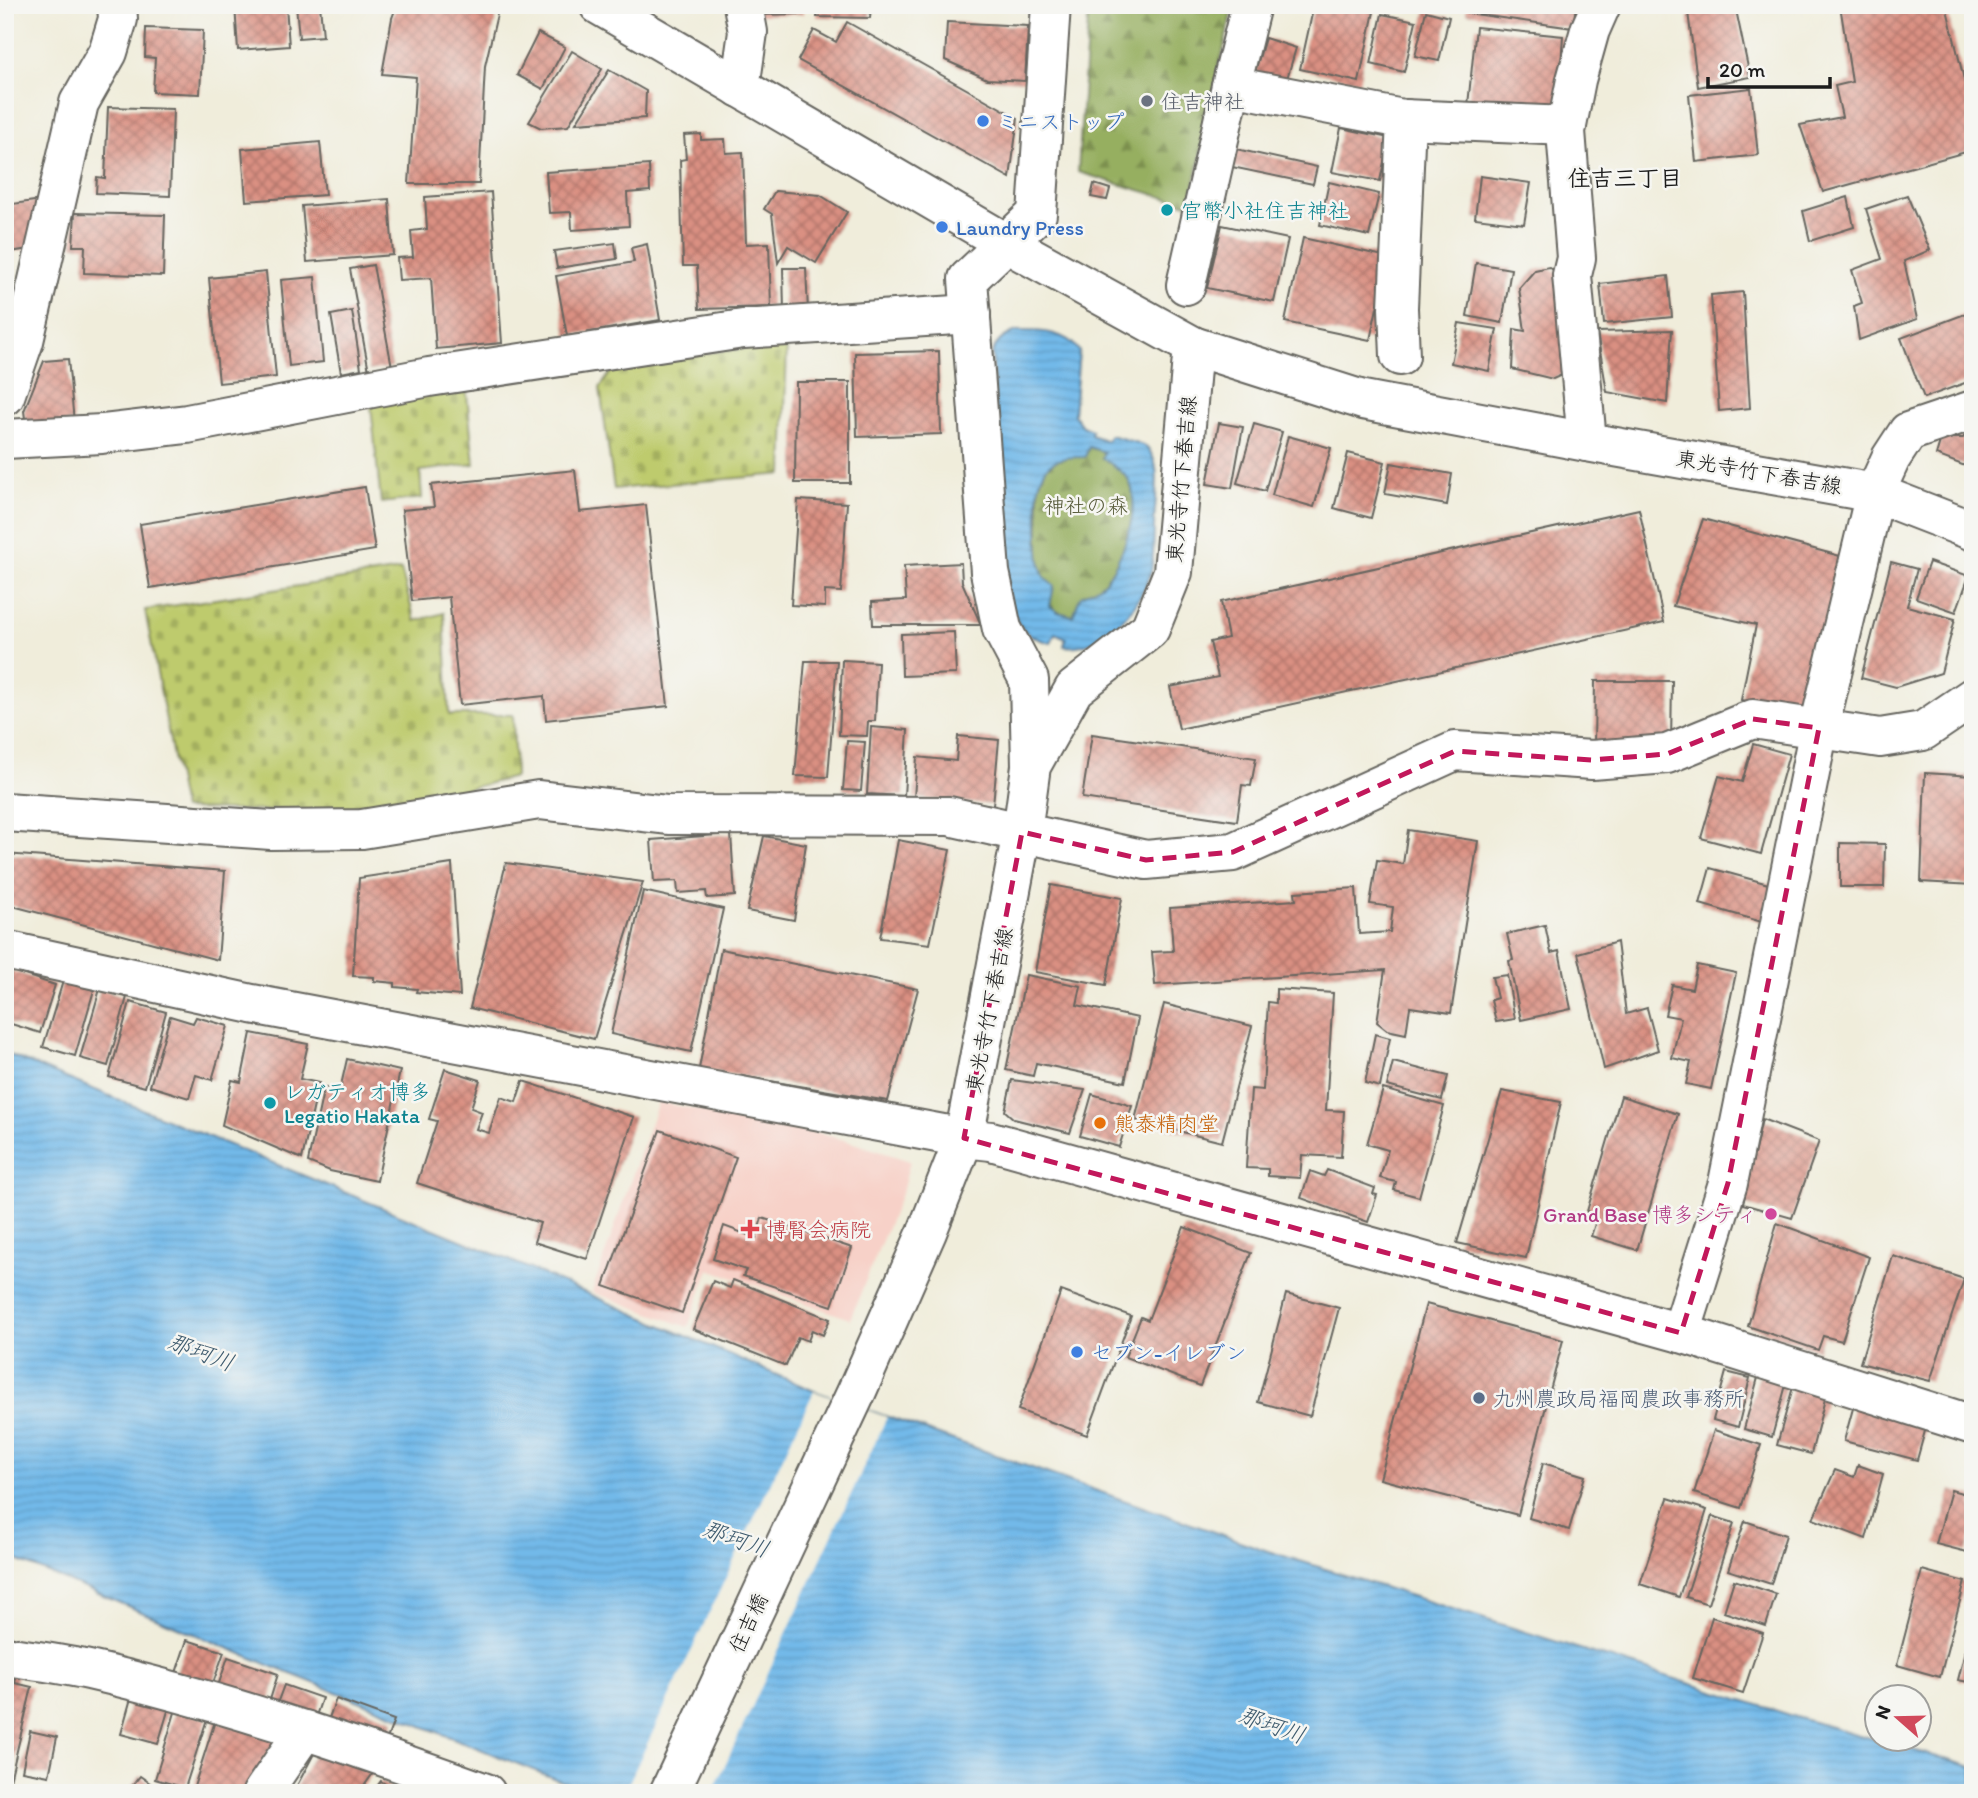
<svg xmlns="http://www.w3.org/2000/svg" width="1978" height="1798" font-family="Itim,'Klee One',sans-serif">
<defs>
<pattern id="forest-firs" width="22" height="20" patternUnits="userSpaceOnUse" patternTransform="scale(1.75)"><rect width="22" height="20" fill="#96af60"/><path d="M5 1l3.5 6h-7zM16 11l3.5 6h-7z" fill="#7a8e4e"/></pattern>
<pattern id="cemetery-stones" width="16" height="16" patternUnits="userSpaceOnUse" patternTransform="scale(1.75)"><rect width="16" height="16" fill="#becb6d"/><path d="M2 7V4a2 2 0 0 1 4 0v3zM10 15v-3a2 2 0 0 1 4 0v3z" fill="#a3ae5e"/></pattern>
<pattern id="water-rules" width="6" height="5" patternUnits="userSpaceOnUse" patternTransform="scale(1.75)"><rect width="6" height="5" fill="#72b9e9"/><path d="M0 2.5h6" fill="none" stroke="#629ec7"/></pattern>
<pattern id="building-cross-hatch" width="8" height="8" patternUnits="userSpaceOnUse" patternTransform="scale(1.75)"><rect width="8" height="8" fill="#da9082"/><path d="M0 0l8 8M0 8l8-8" fill="none" stroke="#b0756a"/></pattern>
</defs>
<rect width="100%" height="100%" fill="#f6f6f2"/>
<filter id="ink" filterUnits="userSpaceOnUse"><feTurbulence type="fractalNoise" baseFrequency=".0143" numOctaves="2"/><feDisplacementMap in="SourceGraphic" scale="14" xChannelSelector="R" yChannelSelector="G"/><feConvolveMatrix kernelMatrix="1 2 1 2 8 2 1 2 1" color-interpolation-filters="sRGB"/></filter>
<filter id="wash" filterUnits="userSpaceOnUse"><feTurbulence type="fractalNoise" baseFrequency=".00686" numOctaves="4" result="noise"/><feDisplacementMap in="SourceGraphic" scale="28" xChannelSelector="R" yChannelSelector="G"/><feGaussianBlur stdDeviation="1.57" result="paint"/><feColorMatrix in="noise" values="0 0 0 0 0 0 0 0 0 0 0 0 0 0 0 0 0 1.4 0 .05"/><feComposite in="paint" operator="in"/></filter>
<g filter="url(#wash)">
<rect width="100%" height="100%" fill="#f0eddb"/>
<path fill="#f7d1c8" d="M658,1102L828,1135L910,1161L903,1189L850,1319L709,1269L688,1327L592,1292Z"/>
<g fill="url(#forest-firs)" stroke="#59663e" stroke-width="2">
<path d="M1089,5H1233L1190,205L1078,172Z"/>
<path d="M1089,447L1104,452L1102,458C1112,464 1122,470 1128,479C1143,505 1122,564 1103,583C1097,589 1091,591 1084,594L1073,616L1058,612L1050,606L1048,581L1043,575L1039,560V485L1046,468L1055,461L1070,457H1085Z"/>
</g>
<g fill="url(#cemetery-stones)" stroke="#6d7444" stroke-width="2">
<path d="M787,344L783,474L614,489L600,388L617,363Z"/>
<path d="M466,385L474,464L420,471L422,498L381,503L370,396Z"/>
<path d="M401,570L415,621L444,613L449,715H513L515,777L368,813L183,809L145,610Z"/>
</g>
<g fill="url(#water-rules)" stroke="#476a82" stroke-width="2" fill-rule="evenodd">
<path d="M1017,331C1038,331 1066,330 1079,351L1074,415L1082,426L1092,430L1091,435L1107,441L1110,435C1119,438 1139,442 1146,447C1162,462 1156,492 1155,510C1153,528 1155,560 1150,575C1138,609 1103,651 1064,646L1066,638L1055,633L1051,643C1014,633 1015,618 1006,585L992,353C997,341 1004,336 1017,331ZM1089,447L1104,452L1102,458C1111,464 1122,470 1128,479C1143,504 1122,564 1103,583C1096,590 1087,591 1080,597L1073,616L1058,612L1050,606L1054,586C1050,583 1045,579 1043,574C1037,560 1037,502 1039,486C1040,480 1044,471 1048,466C1058,457 1072,457 1085,457Z"/>
<path d="M5,1053L507,1259L814,1391L1268,1551L1806,1720L1973,1767V1793H591L271,1666L5,1555Z"/>
</g>
<path fill="#f0eddb" d="M814,1391L887,1417L712,1793H624Z"/>
<g id="blocks">
<g fill="url(#building-cross-hatch)">
<path d="M235,5H286L289,46L238,50Z"/>
<path d="M296,5H320L323,36L299,38Z"/>
<path d="M397,5H484L498,10L485,66L479,184H409L416,77L382,74L392,18Z"/>
<path d="M757,5H802L803,14L757,15Z"/>
<path d="M818,5H871L870,18L817,17Z"/>
<path d="M1314,5H1368L1375,7L1359,82L1300,69Z"/>
<path d="M1467,5H1576L1573,28L1466,13Z"/>
<path d="M1687,5H1735L1750,77L1698,87Z"/>
<path d="M1840,5H1946L1973,117V150L1823,192L1800,125L1842,117L1835,86L1852,82Z"/>
<path d="M1426,11L1449,17L1439,61L1415,56Z"/>
<path d="M1382,14L1416,21L1404,72L1371,64Z"/>
<path d="M847,22L1018,118L1010,178L798,60L814,30L836,42Z"/>
<path d="M947,22L1028,26L1025,81L987,79L945,60Z"/>
<path d="M1476,27L1563,36L1557,120L1467,115Z"/>
<path d="M146,28L203,30L200,94L153,92L155,58L145,57Z"/>
<path d="M538,33L565,47L543,89L517,75Z"/>
<path d="M1265,38L1296,48L1286,82L1255,72Z"/>
<path d="M572,51L602,69L568,126L541,128L529,122Z"/>
<path d="M609,70L646,91L645,118L576,123Z"/>
<path d="M1751,88L1758,155L1696,162L1689,95Z"/>
<path d="M108,107L173,109L170,196L96,193L97,177L105,178Z"/>
<path d="M1341,128L1389,138L1380,181L1332,172Z"/>
<path d="M701,134V140L725,139L726,153L743,152L746,244L769,243L771,307L699,309L697,266H683L680,160L686,159L684,135Z"/>
<path d="M320,142L325,195L246,201L242,149Z"/>
<path d="M1236,149L1317,167L1313,184L1232,167Z"/>
<path d="M649,165L650,191L627,193L629,226L572,230L571,212L549,213L546,172Z"/>
<path d="M1480,176L1531,183L1524,224L1475,218Z"/>
<path d="M1329,182L1379,194L1369,236L1320,225Z"/>
<path d="M1094,184L1110,189L1107,200L1091,197Z"/>
<path d="M775,191L820,195L847,212L816,263L788,246L778,263L772,214L764,209Z"/>
<path d="M491,192L502,343L436,349L431,278L399,280L397,258L413,257L411,231L427,229L425,197Z"/>
<path d="M1907,195L1930,250L1904,261L1917,319L1859,340L1854,306L1862,303L1852,270L1882,259L1866,209Z"/>
<path d="M1848,197L1854,227L1810,241L1803,211Z"/>
<path d="M389,199L393,255L307,262L302,206Z"/>
<path d="M42,200L28,249L5,253V205Z"/>
<path d="M75,213L165,215L163,276L84,273L85,246H73Z"/>
<path d="M1222,225L1288,239L1274,302L1207,288Z"/>
<path d="M1303,238L1388,257L1370,340L1285,322Z"/>
<path d="M615,243L617,259L557,268L554,251Z"/>
<path d="M647,244L660,320L567,336L556,276L634,262L631,248Z"/>
<path d="M1476,263L1511,269L1502,323L1467,316Z"/>
<path d="M373,265L392,367L369,371L350,269Z"/>
<path d="M1549,267L1563,277L1571,371L1553,379L1512,369L1514,329L1525,331L1519,288L1535,270Z"/>
<path d="M783,268H806L808,311H784Z"/>
<path d="M266,272L276,377L219,383L209,278Z"/>
<path d="M1668,276L1672,317L1604,324L1600,284Z"/>
<path d="M315,277L323,362L289,366L281,280Z"/>
<path d="M1743,292L1750,408L1719,411L1711,295Z"/>
<path d="M352,311L361,369L341,373L331,315Z"/>
<path d="M1973,311V380L1924,398L1901,338Z"/>
<path d="M1459,323L1497,329L1489,371L1451,363Z"/>
<path d="M1672,330L1667,403L1607,392L1597,332Z"/>
<path d="M939,351L941,434L857,437L855,353Z"/>
<path d="M68,359L74,422L26,426L24,411L44,361Z"/>
<path d="M796,382H850V483H795Z"/>
<path d="M1219,423L1243,427L1232,488L1207,484Z"/>
<path d="M1254,424L1282,432L1265,491L1237,483Z"/>
<path d="M1973,427V469L1936,455L1941,438H1963Z"/>
<path d="M1288,436L1331,448L1314,507L1272,495Z"/>
<path d="M1348,453L1385,462L1371,518L1334,508Z"/>
<path d="M1391,463L1452,474L1447,505L1385,494Z"/>
<path d="M575,470L580,512L646,505L668,706L546,720L544,696L460,705L449,597L412,601L402,510L434,507L431,485Z"/>
<path d="M365,487L375,550L150,588L140,524Z"/>
<path d="M798,500L847,503L841,592L825,591V607L791,605Z"/>
<path d="M1639,509L1664,622L1179,729L1170,687L1218,677L1210,642L1228,638L1221,602Z"/>
<path d="M1703,519L1840,556L1808,713L1741,700L1756,625L1673,606Z"/>
<path d="M1891,562L1917,569L1907,606L1955,619L1941,673L1896,687L1861,678Z"/>
<path d="M1929,562L1969,576L1956,612L1916,598Z"/>
<path d="M961,563L962,582L981,625H873L872,602L906,600L904,566Z"/>
<path d="M954,632L956,674L902,676L901,634Z"/>
<path d="M842,660L878,662L875,721H868L867,736L839,735Z"/>
<path d="M805,661H837L828,777L795,776Z"/>
<path d="M1595,681H1672L1671,744L1594,748Z"/>
<path d="M871,727L908,730L904,796L867,794Z"/>
<path d="M1092,734L1256,758L1251,786L1242,785L1237,821L1082,798Z"/>
<path d="M958,736L999,740L993,805L914,798L917,757L956,761Z"/>
<path d="M847,741L865,742L861,791L843,790Z"/>
<path d="M1753,744L1789,754L1761,854L1701,838L1719,776L1742,782Z"/>
<path d="M1925,773L1973,776V885L1921,882Z"/>
<path d="M1408,830L1478,841L1451,1013L1410,1007L1406,1034L1387,1030L1377,1022L1385,970L1155,985L1152,952L1173,951L1170,908L1296,900L1295,892L1356,888L1359,934L1390,932L1393,907L1370,904L1377,860L1403,864Z"/>
<path d="M731,834L735,896L707,898L706,891L678,893L677,881L654,882L651,840Z"/>
<path d="M764,836L806,844L794,920L747,911Z"/>
<path d="M898,840L950,850L930,944L880,938Z"/>
<path d="M1840,843L1885,844L1884,887H1840Z"/>
<path d="M5,854L225,871L218,960L5,904Z"/>
<path d="M506,863L643,882L594,1039L470,1008Z"/>
<path d="M452,864L460,996L416,992L417,989L395,987V983L374,981V977L353,976L359,878Z"/>
<path d="M1710,868L1772,885L1762,922L1700,904Z"/>
<path d="M1051,885L1122,898L1106,985L1035,972Z"/>
<path d="M643,891L723,909L691,1052L611,1034Z"/>
<path d="M1545,925L1551,953L1559,951L1571,1009L1521,1020L1509,961L1513,960L1507,934Z"/>
<path d="M1617,942L1626,1014L1647,1008L1658,1050L1604,1069L1578,953Z"/>
<path d="M721,949L918,989L888,1101L699,1069Z"/>
<path d="M1697,965L1736,973L1711,1089L1686,1084L1691,1062L1672,1058L1681,1018L1665,1015L1672,985L1692,989Z"/>
<path d="M12,971L55,985L40,1033L5,1022V991Z"/>
<path d="M1026,975L1081,986L1077,1005L1138,1018L1125,1082L1036,1063L1033,1076L1006,1070Z"/>
<path d="M1507,975L1515,1019L1496,1022L1491,1000L1497,998L1492,977Z"/>
<path d="M63,981L94,990L75,1056L43,1047Z"/>
<path d="M100,989L127,997L108,1066L80,1058Z"/>
<path d="M1276,989L1333,993L1326,1110L1344,1111L1341,1157L1302,1155L1300,1178L1268,1176V1169L1246,1168L1251,1089L1263,1090L1268,1002L1276,1003Z"/>
<path d="M130,1002L166,1012L145,1087L109,1077Z"/>
<path d="M1164,1004L1252,1026L1222,1142L1135,1120Z"/>
<path d="M170,1016L193,1023L196,1017L228,1026L212,1080L196,1075L189,1098L150,1086Z"/>
<path d="M251,1033L308,1044L300,1079L319,1083L302,1159L222,1125L232,1080L241,1082Z"/>
<path d="M1375,1034L1390,1038L1380,1087L1365,1083Z"/>
<path d="M347,1059L400,1071L377,1181L330,1171L308,1162L324,1087L340,1090Z"/>
<path d="M1393,1062L1448,1076L1442,1100L1387,1086Z"/>
<path d="M445,1069L480,1080L471,1108L482,1112L476,1129L489,1133L501,1097L516,1102L523,1081L634,1117L587,1259L534,1242L540,1223L417,1183L437,1121L429,1119Z"/>
<path d="M1012,1080L1085,1090L1070,1133L1014,1119L1005,1111Z"/>
<path d="M1383,1089L1444,1106L1419,1197L1394,1190L1396,1182L1380,1178L1388,1150L1367,1144Z"/>
<path d="M1502,1091L1561,1102L1526,1258L1457,1243Z"/>
<path d="M1092,1094L1132,1106L1119,1147L1080,1136Z"/>
<path d="M1621,1096L1678,1114L1637,1250L1591,1236L1596,1221L1585,1218Z"/>
<path d="M1762,1119L1819,1141L1792,1218L1743,1204Z"/>
<path d="M660,1130L736,1157L682,1313L604,1286Z"/>
<path d="M1327,1170L1375,1188L1373,1194L1377,1195L1368,1222L1301,1198L1310,1171L1324,1176Z"/>
<path d="M762,1218L852,1248L832,1306L743,1276L746,1270L713,1259L724,1226L756,1238Z"/>
<path d="M1777,1223L1869,1257L1842,1341L1823,1336L1818,1350L1748,1326Z"/>
<path d="M1184,1227L1251,1253L1200,1386L1125,1357L1141,1317L1148,1320Z"/>
<path d="M1893,1256L1964,1279L1930,1381L1860,1363Z"/>
<path d="M733,1280L830,1319L823,1335L812,1330L808,1341L798,1337L786,1366L693,1329L713,1281L730,1288Z"/>
<path d="M1061,1291L1131,1316L1087,1435L1018,1410Z"/>
<path d="M1286,1294L1339,1308L1310,1416L1258,1402Z"/>
<path d="M1426,1304L1563,1340L1518,1515L1380,1479Z"/>
<path d="M1726,1372L1750,1378L1738,1427L1713,1420Z"/>
<path d="M1759,1374L1787,1381L1772,1437L1744,1429Z"/>
<path d="M1793,1387L1826,1395L1811,1454L1777,1445Z"/>
<path d="M1855,1401L1928,1420L1917,1460L1844,1441Z"/>
<path d="M1714,1430L1761,1445L1741,1508L1694,1493Z"/>
<path d="M1543,1463L1585,1476L1569,1530L1529,1518Z"/>
<path d="M1858,1465L1883,1474L1866,1539L1813,1519L1835,1470L1854,1477Z"/>
<path d="M1951,1490L1973,1496V1528L1967,1552L1936,1544Z"/>
<path d="M1668,1498L1707,1510L1679,1597L1640,1584Z"/>
<path d="M1712,1516L1734,1523L1708,1604L1686,1597Z"/>
<path d="M1745,1521L1786,1535L1771,1584L1728,1570Z"/>
<path d="M1922,1570L1965,1582L1940,1677L1897,1665Z"/>
<path d="M1734,1580L1776,1594L1766,1626L1724,1612Z"/>
<path d="M1712,1617L1763,1633L1743,1693L1693,1678Z"/>
<path d="M1972,1623H1973V1683L1958,1680Z"/>
<path d="M187,1640L224,1652L212,1686L176,1673Z"/>
<path d="M228,1657L278,1674L269,1703L218,1686Z"/>
<path d="M5,1672L17,1675L15,1683L32,1687L7,1793H5Z"/>
<path d="M284,1685L322,1698L314,1722L275,1709Z"/>
<path d="M133,1691L171,1701L158,1744L121,1734Z"/>
<path d="M336,1699L394,1720L387,1739L329,1718Z"/>
<path d="M176,1709L207,1719L185,1788L155,1779Z"/>
<path d="M215,1721L283,1742L250,1793H192Z"/>
<path d="M30,1731L57,1737L49,1776L22,1771Z"/>
<path d="M317,1748L376,1769L359,1793H293Z"/>
<path d="M140,1776L164,1793H120L123,1788L128,1791Z"/>
<path d="M381,1781L398,1793H372Z"/>
</g>
</g>
</g>
<g filter="url(#ink)">
<use href="#blocks" fill-opacity="0" stroke="#66655f" stroke-width="2"/>
<g fill="none" stroke-linecap="round" stroke-linejoin="round">
<g stroke="#66655f" stroke-width="42">
<g id="minor">
<path d="M1231,86L1251,5"/>
<path d="M740,88L748,32L743,5"/>
<path d="M1186,285L1231,86L1403,119L1567,126"/>
<path d="M1400,356L1398,308L1406,119"/>
<path d="M5,396L24,341L79,103L108,52L118,19L117,5"/>
<path d="M5,439L102,434L187,424L429,377L743,329L971,314"/>
<path d="M1587,442L1572,275L1576,258L1566,131L1576,80L1590,30L1601,5"/>
<path d="M1031,766L1029,680L1002,629L990,572L968,279L1037,214L1051,5"/>
<path d="M5,812L271,830L362,829L539,800L668,815L949,816L1146,860L1233,852L1455,751L1592,760L1667,754L1753,719L1880,738L1923,731L1973,697"/>
<path d="M5,950L252,1004L964,1138L991,1141L1681,1333L1973,1425"/>
<path d="M1681,1333L1728,1183L1819,728L1875,493L1891,458L1908,432L1973,410"/>
<path d="M5,1656C33,1660 62,1664 89,1670C224,1701 356,1746 486,1793"/>
<path d="M262,1793L305,1730"/>
</g>
</g>
<g stroke="#66655f" stroke-width="42">
<path id="tertiary" d="M599,5L1006,243L1193,346"/>
</g>
<g stroke="#66655f" stroke-width="42">
<path id="secondary" d="M669,1793L856,1393L927,1232L964,1138L1022,832L1031,766L1074,689L1150,629L1173,572L1193,346L1363,400L1587,442L1875,493L1973,531"/>
</g>
<use href="#minor" stroke="#fff" stroke-width="38"/>
<use href="#tertiary" stroke="#fff" stroke-width="38"/>
<use href="#secondary" stroke="#fff" stroke-width="38"/>
</g>
</g>
<path fill="none" stroke="#c2185b" stroke-width="5" stroke-dasharray="14 9" stroke-linejoin="round" d="M1753,719L1819,728L1728,1183L1681,1333L964,1138L1022,832L1146,860L1233,852L1455,751L1592,760L1667,754Z"/>
<circle fill="#6b7280" stroke="#f6f6f2" stroke-width="2.5" cx="1147" cy="101" r="7"/>
<g fill="#3f7fe0" stroke="#f6f6f2" stroke-width="2.5">
<circle cx="983" cy="121" r="7"/>
<circle cx="942" cy="227" r="7"/>
<circle cx="1077" cy="1352" r="7"/>
</g>
<g fill="#0f9aa8" stroke="#f6f6f2" stroke-width="2.5">
<circle cx="1167" cy="210" r="7"/>
<circle cx="270" cy="1103" r="7"/>
</g>
<circle fill="#e8710a" stroke="#f6f6f2" stroke-width="2.5" cx="1100" cy="1123" r="7"/>
<circle fill="#d1479c" stroke="#f6f6f2" stroke-width="2.5" cx="1771" cy="1214" r="7"/>
<path fill="#e0444e" stroke="#f6f6f2" stroke-width="2.5" d="M746.5 1218.5h7v7h7v7h-7v7h-7v-7h-7v-7h7z"/>
<circle fill="#5c6f8a" stroke="#f6f6f2" stroke-width="2.5" cx="1479" cy="1398" r="7"/>
<g text-anchor="middle" dominant-baseline="central" stroke-width="5" stroke-linejoin="round" paint-order="stroke">
<g font-size="21" fill="#5b616d" stroke="#f6f6f2" text-anchor="start">
<text x="1161" y="101">住吉神社</text>
</g>
<g font-size="21" fill="#366cbe" stroke="#f6f6f2" text-anchor="start">
<text x="997" y="121">ミニストップ</text>
<text x="956" y="227">Laundry Press</text>
<text x="1091" y="1352">セブン-イレブン</text>
</g>
<g font-size="21" fill="#0d838f" stroke="#f6f6f2" text-anchor="start">
<text x="1181" y="210">官幣小社住吉神社</text>
<text x="284" y="1091">レガティオ博多<tspan x="284" dy="24">Legatio Hakata</tspan></text>
</g>
<g font-size="21" fill="#1c1c1c" stroke="#f6f6f2">
<text transform="translate(1759 472) rotate(10)">東光寺竹下春吉線</text>
<text transform="translate(1181 479) rotate(-85)">東光寺竹下春吉線</text>
<text transform="translate(989 1010) rotate(-79)">東光寺竹下春吉線</text>
<text transform="translate(748 1623) rotate(-65)">住吉橋</text>
</g>
<g font-size="21" fill="#555938" stroke="#f6f6f2">
<text x="1086" y="505">神社の森</text>
</g>
<g font-size="21" fill="#c56008" stroke="#f6f6f2" text-anchor="start">
<text x="1114" y="1123">熊泰精肉堂</text>
</g>
<g font-size="21" fill="#b23c85" stroke="#f6f6f2" text-anchor="end">
<text x="1757" y="1214">Grand Base 博多シティ</text>
</g>
<g font-size="21" fill="#be3a42" stroke="#f6f6f2" text-anchor="start">
<text x="766" y="1229">博腎会病院</text>
</g>
<g font-size="21" fill="#4e5e75" stroke="#f6f6f2" text-anchor="start">
<text x="1493" y="1398">九州農政局福岡農政事務所</text>
</g>
<g font-size="23" font-weight="bold" fill="#1c1c1c" stroke="#f6f6f2">
<text x="1625" y="178">住吉三丁目</text>
</g>
<g font-size="23" font-style="italic" fill="#3e5b6e" stroke="#f6f6f2">
<text transform="translate(201 1352) rotate(20)">那珂川</text>
<text transform="translate(736 1539) rotate(19)">那珂川</text>
<text transform="translate(1272 1725) rotate(19)">那珂川</text>
</g>
</g>
<rect width="1978" height="1798" fill="none" stroke="#f6f6f2" stroke-width="28"/>
<g transform="translate(1898 1718) rotate(290)"><circle r="33" fill="#f6f6f2" stroke="#9f9f9c" stroke-width="2"/>
<path d="M0-5L12 26L0 18L-12 26Z" fill="#d1495b"/>
<text y="-10" font-size="19" font-weight="bold" text-anchor="middle" fill="#1c1c1c">N</text>
</g>
<path d="M1708 77v10h122v-10" fill="none" stroke="#1c1c1c" stroke-width="3.5"/>
<text x="1719" y="77" font-size="21" fill="#1c1c1c" stroke="#f6f6f2" stroke-width="5" paint-order="stroke">20 m</text>
</svg>
